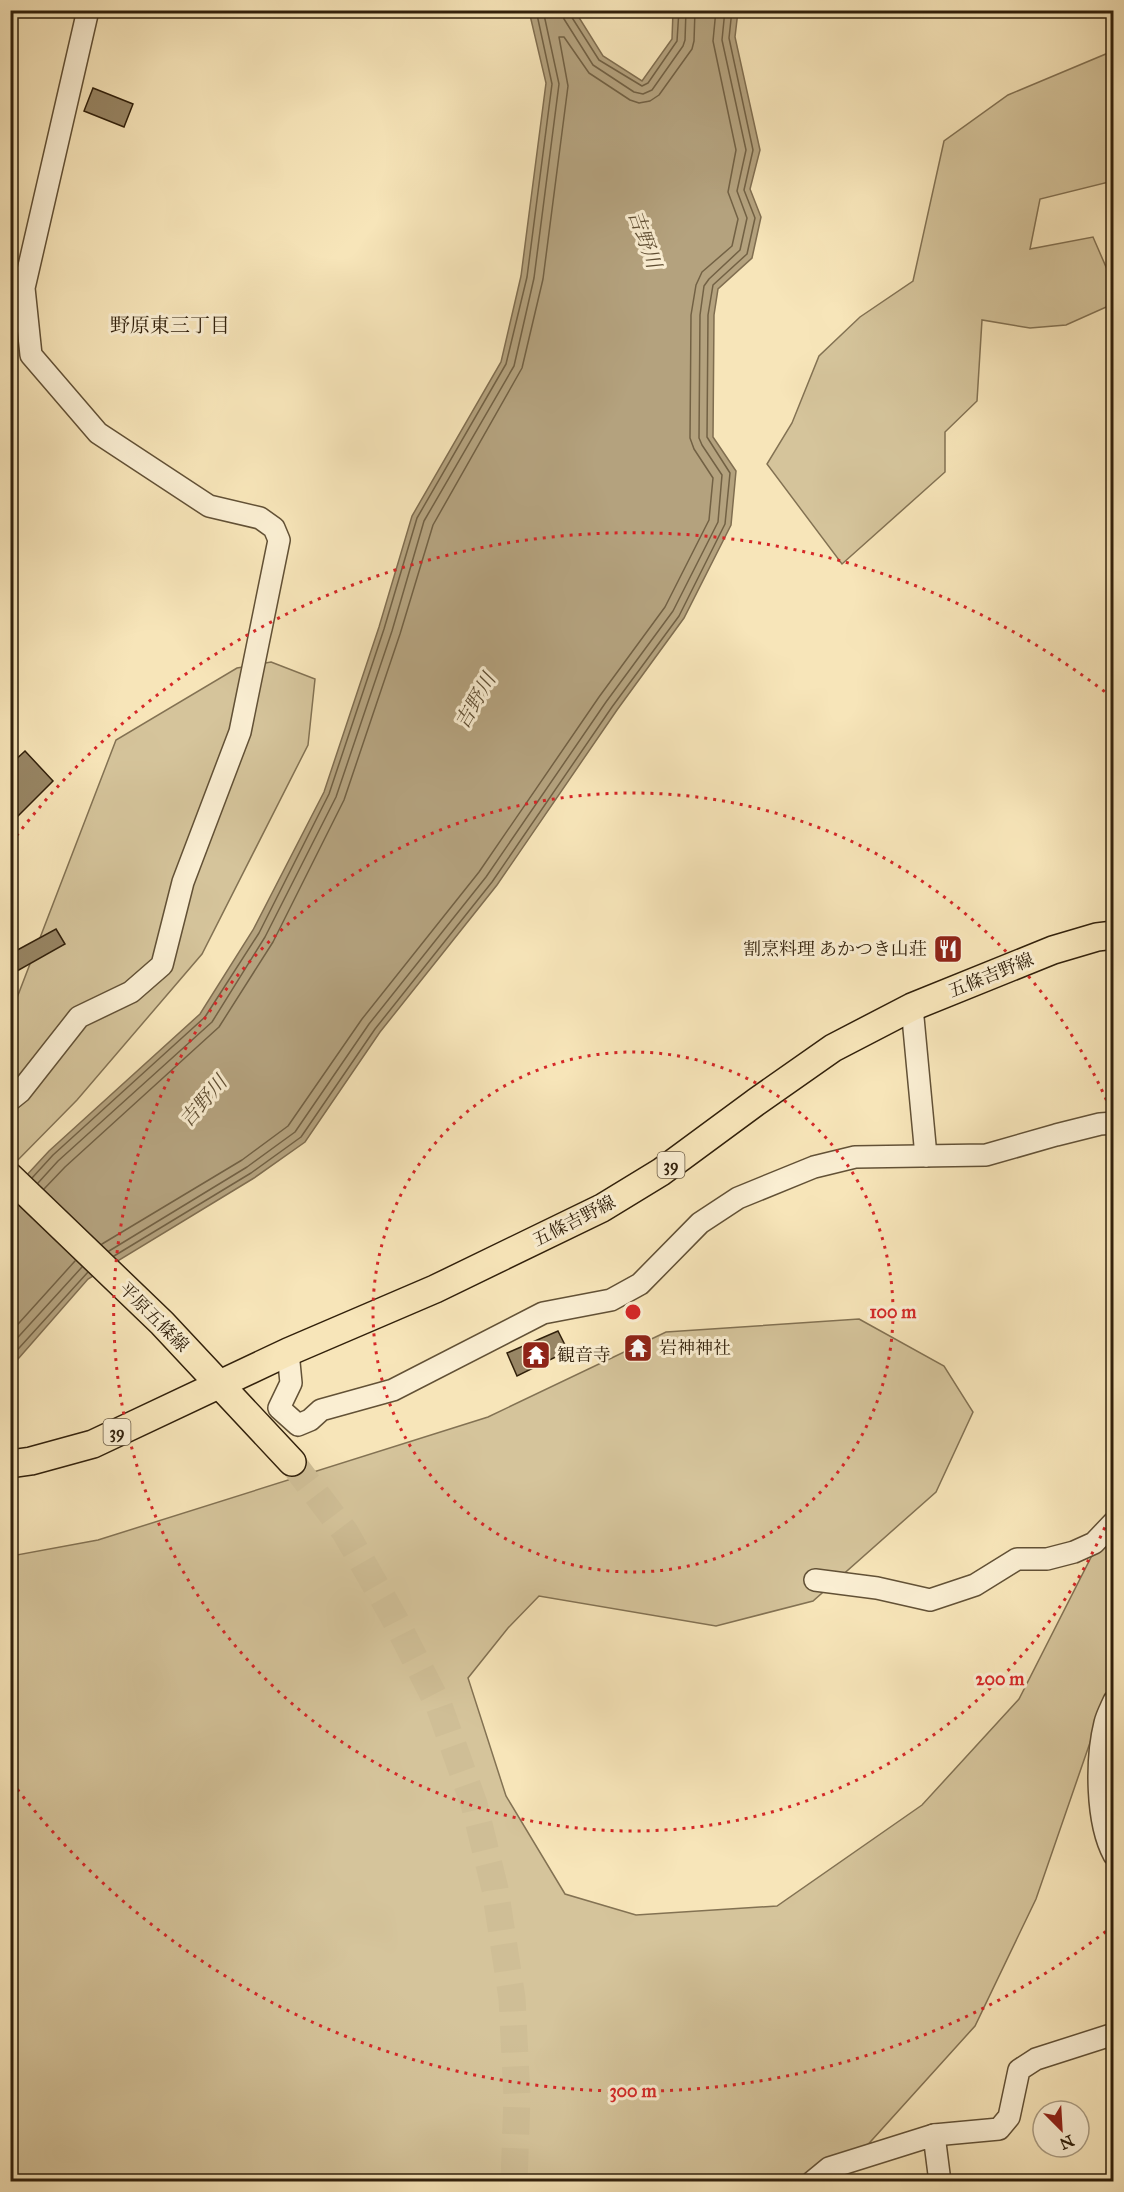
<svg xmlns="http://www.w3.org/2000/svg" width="1124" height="2192" font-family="'IM FELL Great Primer','Noto Serif JP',serif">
<rect width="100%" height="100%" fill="#f7e5b9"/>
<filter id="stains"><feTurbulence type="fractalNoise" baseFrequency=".00333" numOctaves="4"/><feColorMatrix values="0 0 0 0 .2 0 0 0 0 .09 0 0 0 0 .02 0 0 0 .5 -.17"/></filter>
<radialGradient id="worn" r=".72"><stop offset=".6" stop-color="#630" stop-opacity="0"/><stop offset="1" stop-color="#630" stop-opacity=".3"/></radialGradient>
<g fill="#d5c49b" stroke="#837253" stroke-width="1.5">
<path d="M1113,51V181L1040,199L1030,249L1093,237L1113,283V304L1066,325L1030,328L982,320L977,401L945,432V472L842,564L767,464L792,423L819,356L860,317L913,281L944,141L1008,95Z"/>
<path d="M271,662L315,679L308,745L202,954L77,1100L11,1167L10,1016L116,740L237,668Z"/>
<path d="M859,1319L944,1366L973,1412L936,1492L813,1601L716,1626L539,1596L508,1628L468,1678L506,1796L565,1894L636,1915L777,1906L922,1805L1019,1699L1113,1514V1676L1036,1899L975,2026L854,2160L846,2181L11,2182V1556L98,1540L488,1417L666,1332Z"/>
</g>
<path fill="#b4a27e" stroke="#806e50" stroke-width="1.5" d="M529,11H575L603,56L642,81L672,39L673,11H738L735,37L760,150L750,189L761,217L752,258L718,289L714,315L713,437L736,471L731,525L684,618L617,710L497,885L380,1032L305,1142L254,1178L88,1279L11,1367V1192L49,1151L200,1014L253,930L324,792L379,627L412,516L501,362L521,276L546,83Z"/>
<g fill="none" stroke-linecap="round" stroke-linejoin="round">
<g stroke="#726144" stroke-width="1.5">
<path d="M562,10L564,19L593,65L634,92L643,94L652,90L683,46L685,40L686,10"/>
<path d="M570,10L571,16L599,60L642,86L648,83L677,41L679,10"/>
<path d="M32,1178L53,1155L205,1017L259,933L329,794L384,629L417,518L506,364L527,277L552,84L536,10"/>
<path d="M38,1183L58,1161L212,1022L265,937L336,797L392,631L424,521L514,366L534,278L559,84L543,10"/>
<path d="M44,1189L65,1167L219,1027L273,942L344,800L400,634L433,525L522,368L543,279L568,86L559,37H564L589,73L630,100L639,103L650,101L659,95L692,49L694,41L695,10"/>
<path d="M102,1244L242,1160L288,1126L362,1019L479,872L599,697L665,607L709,520L713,478L694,449L690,438L691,315L696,285L702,272L732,246L738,219L728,192L736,150L713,41L716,10"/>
<path d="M109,1251L247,1167L295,1132L369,1024L486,877L606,702L673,611L718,522L722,475L702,445L699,438L700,315L704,286L709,279L740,250L747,218L737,191L746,150L722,40L725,10"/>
<path d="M114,1256L251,1173L301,1137L375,1029L492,882L612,707L679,616L725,524L730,473L707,437L708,315L713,285L747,254L755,218L744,190L753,150L729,38L732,10"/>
<path d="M10,1333L75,1261"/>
<path d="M10,1346L82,1267"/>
<path d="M10,1358L88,1272"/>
</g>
</g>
<g fill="#988665" stroke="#31200b" stroke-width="1.5">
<path d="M93,88L133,104L124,127L84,111Z"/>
<path d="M25,751L53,781L10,824V765Z"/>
<path d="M56,929L65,944L10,975V954Z"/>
<path d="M558,1331L568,1351L517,1376L507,1353Z"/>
</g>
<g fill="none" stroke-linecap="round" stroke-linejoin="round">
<path stroke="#cfbe96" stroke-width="27" stroke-dasharray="27 14" stroke-linecap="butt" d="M292,1462L345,1532L393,1616L439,1706L474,1804L495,1889L512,1998L517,2097L514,2182"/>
<g stroke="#625136" stroke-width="24">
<g id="minor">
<path d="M912,1007L926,1156"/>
<path d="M10,1100L20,1092L79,1017L131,992L162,965L183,882L240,732L279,540L274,528L260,518L209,506L98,433L31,355L24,288L88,10"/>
<path d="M288,1352L291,1383L279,1408L298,1425L310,1420L321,1410L393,1390L543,1313L611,1300L640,1284L700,1223L738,1198L814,1167L855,1157L986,1155L1056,1135L1100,1124L1114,1123"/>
<path d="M815,1580L877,1588L930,1600L975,1585L1017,1559H1047L1074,1552L1094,1543L1114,1522"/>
<path d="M1114,1701C1111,1708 1107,1715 1105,1723C1096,1759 1096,1822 1114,1855"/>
<path d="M934,2135L999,2129L1009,2117L1019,2070L1036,2059L1114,2034"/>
<path d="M812,2182L829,2168L934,2135L940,2182"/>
</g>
</g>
<g stroke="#31200b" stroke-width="30">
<g id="major">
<path d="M10,1177L162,1323L292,1462"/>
<path d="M10,1464L31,1461L93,1444L288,1352L435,1289L602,1208L661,1172L756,1102L833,1048L912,1007L1053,950L1097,937L1114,935"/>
</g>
</g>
<use href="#minor" stroke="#faeed2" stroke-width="21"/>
<use href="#major" stroke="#f7e5b9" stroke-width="27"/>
</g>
<g fill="none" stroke="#d62828" stroke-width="3" stroke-dasharray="3 6">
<circle cx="633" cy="1312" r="260"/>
<path d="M1112 1511A519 519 0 1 1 1112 1113"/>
<path d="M1113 1926A779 779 0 0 1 11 1781M11 843A779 779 0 0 1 1113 698"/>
</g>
<defs>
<g id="restaurant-square" transform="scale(1.5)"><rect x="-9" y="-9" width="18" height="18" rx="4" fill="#8f2418" stroke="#faeed2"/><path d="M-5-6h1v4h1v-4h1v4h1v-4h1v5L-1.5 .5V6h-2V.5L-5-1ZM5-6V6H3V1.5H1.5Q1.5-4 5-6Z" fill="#fff"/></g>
<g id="temple-square" transform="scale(1.5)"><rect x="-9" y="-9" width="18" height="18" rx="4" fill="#8f2418" stroke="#faeed2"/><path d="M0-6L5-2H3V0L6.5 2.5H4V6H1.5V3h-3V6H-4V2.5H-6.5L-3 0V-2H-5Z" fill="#fff"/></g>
</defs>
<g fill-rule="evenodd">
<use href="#restaurant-square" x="948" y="949"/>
<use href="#temple-square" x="638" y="1348"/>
<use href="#temple-square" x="536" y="1355"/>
</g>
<g text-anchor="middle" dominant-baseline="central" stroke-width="6" stroke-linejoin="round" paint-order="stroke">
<g fill="#faeed2" stroke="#6d5e47" stroke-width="1.5">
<rect x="657.5" y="1152" width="27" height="26" rx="4.5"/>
<rect x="103.5" y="1419" width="27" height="26" rx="4.5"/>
</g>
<g font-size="16" font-weight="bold" fill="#31200b">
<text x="671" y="1165">39</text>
<text x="117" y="1432">39</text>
</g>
<g font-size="18" fill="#31200b" stroke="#faeed2" text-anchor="start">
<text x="927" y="949" text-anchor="end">割烹料理 あかつき山荘</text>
<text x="659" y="1348">岩神神社</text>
<text x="557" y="1355">観音寺</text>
</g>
<g font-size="18" fill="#31200b" stroke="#faeed2">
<text transform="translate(991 975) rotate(-22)">五條吉野線</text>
<text transform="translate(574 1221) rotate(-27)">五條吉野線</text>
<text transform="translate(154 1317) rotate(45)">平原五條線</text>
</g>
<g font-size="20" font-style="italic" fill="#5f4e33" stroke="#faeed2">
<text transform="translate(645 239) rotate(70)">吉野川</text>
<text transform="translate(475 701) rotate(-60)">吉野川</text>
<text transform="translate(203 1101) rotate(-49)">吉野川</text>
</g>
<g font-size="20" fill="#31200b" stroke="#faeed2">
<text x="170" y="325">野原東三丁目</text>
</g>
</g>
<circle cx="633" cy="1312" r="9" fill="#d62828" stroke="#faeed2" stroke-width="3"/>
<g font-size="18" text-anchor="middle" font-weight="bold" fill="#d62828" stroke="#faeed2" stroke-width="6" stroke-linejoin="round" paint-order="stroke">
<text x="893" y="1318">100 m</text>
<text x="1000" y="1685">200 m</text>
<text x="633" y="2097">300 m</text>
</g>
<rect width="1124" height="2192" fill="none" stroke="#f7e5b9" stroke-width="36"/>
<rect x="12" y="12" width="1100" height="2168" fill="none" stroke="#31200b" stroke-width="3"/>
<rect x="18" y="18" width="1088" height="2156" fill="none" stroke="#31200b" stroke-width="1.5"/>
<g transform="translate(1061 2129) rotate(156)"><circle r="28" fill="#faeed2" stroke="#aa9c82" stroke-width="1.5"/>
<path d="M0-4.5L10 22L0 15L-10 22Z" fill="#8f2418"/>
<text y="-9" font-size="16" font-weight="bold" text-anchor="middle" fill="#31200b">N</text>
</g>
<rect width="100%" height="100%" filter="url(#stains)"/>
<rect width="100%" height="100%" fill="url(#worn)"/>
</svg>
